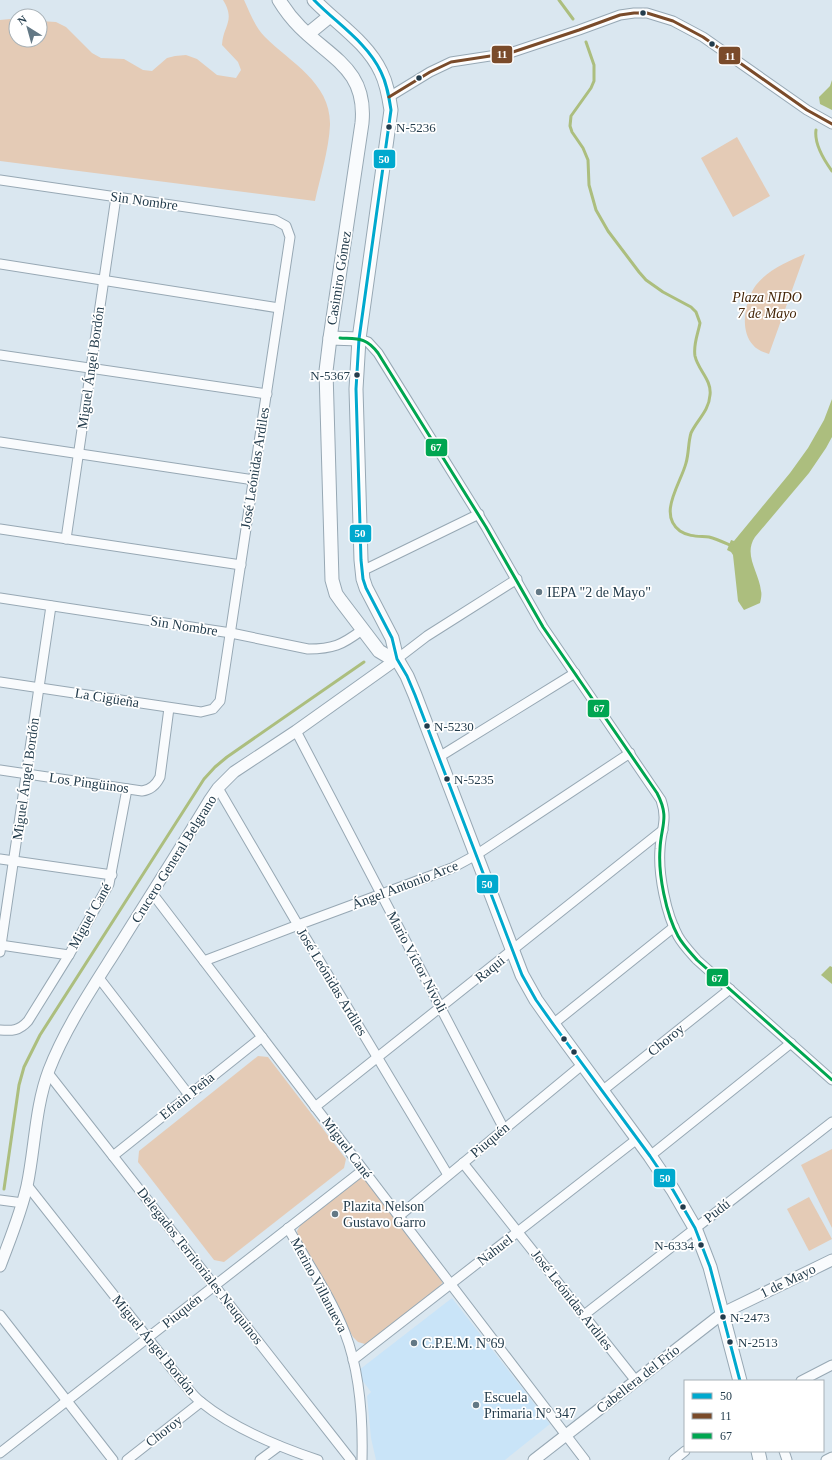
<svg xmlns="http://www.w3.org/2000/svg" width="832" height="1460" font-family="'Times New Roman',serif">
<rect width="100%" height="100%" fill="#dae7f0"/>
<path fill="#c9e4f8" d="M452,1298L550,1424L505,1460H376L371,1438L367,1396L371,1392L359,1376V1370Z"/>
<g fill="#e4cbb6">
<path d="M223,0H244C250,13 255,27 265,37C291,63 331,83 330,125C329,149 320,178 315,201L0,161V20L10,19L16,21V40H40V21L56,22L66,27L92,53L101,58L124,59L143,70L152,71L167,58L175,56L186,55L197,59L217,75L236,78L241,70L238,62L222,45C223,25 236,21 223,0Z"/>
<path d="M737,137L770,196L733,217L701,158Z"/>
<path d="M805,254L769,354C763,352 757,350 753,345C739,330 745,300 756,285C769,269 787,262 805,254Z"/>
<path d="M258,1056L268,1057L346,1159L344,1168L224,1262L214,1260L138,1162L139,1151Z"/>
<path d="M832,1149V1228L801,1165Z"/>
<path d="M364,1177L443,1278V1282L438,1288L370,1342L365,1344L358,1342L353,1337L299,1239L297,1231L301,1224L361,1178Z"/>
<path d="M809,1197L832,1239L809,1251L787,1209Z"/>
</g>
<g fill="#acbe7e">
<path d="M832,80V110L820,104L819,97L830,86Z"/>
<path d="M832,399V437L826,448L809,473L755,537C743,555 759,572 761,591C762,594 761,599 760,603L744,610L738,601L733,555L731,552L727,550L731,540L734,541L790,473L808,448L824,420Z"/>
<path d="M830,966L832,967V984L821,975Z"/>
</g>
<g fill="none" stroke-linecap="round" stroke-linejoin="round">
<g stroke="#acbe7e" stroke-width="3">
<path d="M559,0L573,19"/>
<path d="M586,42L594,65V81L591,88L571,116L570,126L572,132L583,148L588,160L589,185L596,210L608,231L639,272L646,280L663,292L691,307L696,312L700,323C698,334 693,344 695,356C698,370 712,380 710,395C709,411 697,420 691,433C688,443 689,453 686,463C681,483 657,514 680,531C689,537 699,536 709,537C717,539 725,543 732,546"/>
<path d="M816,130C814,144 824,160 832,171"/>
<path d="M4,1189L19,1085L24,1067L40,1035L204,779L215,767L227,757L364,662"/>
</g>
<g stroke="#97a8b4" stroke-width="11">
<g id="minor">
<path d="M389,97L430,72L451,62L510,53L579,30L620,15L634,13H647L673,21L703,37L807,110L832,124"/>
<path d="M0,180L275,220L286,226L290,237L220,701L213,709L201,712L0,682"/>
<path d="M0,264L279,308"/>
<path d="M359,339L368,342L378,353L486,527L543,627L661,800C668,821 661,829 660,849C658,874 666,914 678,936C683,945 690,952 697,960L832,1080"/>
<path d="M0,355L267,394"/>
<path d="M0,442L254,480"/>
<path d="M0,529L241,565"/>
<path d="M66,539L116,197"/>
<path d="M362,571L479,514"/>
<path d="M0,598L231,633L308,649C333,649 342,645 362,630"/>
<path d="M397,659L427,636L517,579"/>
<path d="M296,731L504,1129"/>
<path d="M439,757L575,673"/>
<path d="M0,770L142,791C151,790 156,785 160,777L169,708"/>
<path d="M218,788L298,925L448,1175"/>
<path d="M0,859L112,875"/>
<path d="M152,893L585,1460"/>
<path d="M0,945L69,955"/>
<path d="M0,952L51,606"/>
<path d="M204,961L298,925L452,868L476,855L630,753"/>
<path d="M99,978L189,1095"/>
<path d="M553,1024L674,927"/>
<path d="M0,1030C12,1031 19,1031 28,1021L69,955L109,884L127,789"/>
<path d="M48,1073L351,1460"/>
<path d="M602,1091L730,989"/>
<path d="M315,1107L663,830"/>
<path d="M113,1156L262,1037"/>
<path d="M650,1156L791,1043"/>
<path d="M463,1163L636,1381"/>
<path d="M27,1185L180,1379C187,1387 193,1396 201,1402C233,1428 279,1447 318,1460"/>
<path d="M0,1200L23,1203"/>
<path d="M399,1216L582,1065"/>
<path d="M288,1228C307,1262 331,1297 345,1333C360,1372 363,1419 362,1460"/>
<path d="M0,1315L113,1460"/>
<path d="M584,1315L832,1122"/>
<path d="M353,1360L637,1139"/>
<path d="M801,1381L832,1365"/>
<path d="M784,1451L787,1460"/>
<path d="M0,1453L363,1170"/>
<path d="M127,1460L201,1402"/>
<path d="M260,1460L279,1446"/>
<path d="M674,1460L685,1451"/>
<path d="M826,1460L832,1457"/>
</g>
</g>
<g stroke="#97a8b4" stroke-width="13">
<g id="tertiary">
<path d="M0,1266C10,1239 21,1213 27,1186C35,1148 35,1107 49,1070C66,1026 95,984 120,944C150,896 180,849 209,801L218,788L234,772L296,731L397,659"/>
<path d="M534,1460L723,1313L832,1260"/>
</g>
</g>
<g stroke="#97a8b4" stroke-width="15">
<g id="primary">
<path d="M279,0C285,10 292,19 300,27C332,59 367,70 362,123L330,338L326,371L332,580L336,594L341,601L379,651L389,657L397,659"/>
<path d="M314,0C336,23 367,42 381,72C387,84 389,97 391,110L359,339L356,389L361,560L363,579L366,588L392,638L397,659L407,676L415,695L522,975L536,1000L553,1024L650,1156L673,1190L695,1228L710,1267L740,1381"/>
<path d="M308,34L330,16"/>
<path d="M330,338L359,339"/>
<path d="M758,1451L760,1460"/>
</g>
</g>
<use href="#minor" stroke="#f9fbfd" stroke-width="9"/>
<use href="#tertiary" stroke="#f9fbfd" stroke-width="11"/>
<use href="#primary" stroke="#f9fbfd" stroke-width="13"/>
<g stroke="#fff" stroke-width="6">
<path id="bus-1" d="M314,0C336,23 367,42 381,72C387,84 389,97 391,110L359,339L356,389L361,560L363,579L366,588L392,638L397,659L407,676L415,695L522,975L536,1000L553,1024L650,1156L673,1190L695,1228L710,1267L740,1381"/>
</g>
<g stroke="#fff" stroke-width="6">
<path id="bus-2" d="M389,97L430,72L451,62L510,53L579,30L620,15L634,13H647L673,21L703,37L807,110L832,124"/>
</g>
<g stroke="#fff" stroke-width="6">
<path id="bus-3" d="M340,338C358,339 366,337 378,353L486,527L543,627L657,793C670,818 661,825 660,849C658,874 666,914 678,936C683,945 690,952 697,960L832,1080"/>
</g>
<use href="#bus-1" stroke="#00a9ce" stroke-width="3"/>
<use href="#bus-2" stroke="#7a4b2a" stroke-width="3"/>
<use href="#bus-3" stroke="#00a651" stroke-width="3"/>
</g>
<g fill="#233c4c" stroke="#fff" stroke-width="1.5">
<circle cx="643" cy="13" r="3.5"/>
<circle cx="712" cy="44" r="3.5"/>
<circle cx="419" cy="78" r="3.5"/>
<circle cx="389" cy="127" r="3.5"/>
<circle cx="357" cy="375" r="3.5"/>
<circle cx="427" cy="726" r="3.5"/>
<circle cx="447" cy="779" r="3.5"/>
<circle cx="564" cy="1039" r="3.5"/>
<circle cx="574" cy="1052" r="3.5"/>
<circle cx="683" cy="1207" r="3.5"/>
<circle cx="701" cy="1245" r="3.5"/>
<circle cx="723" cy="1317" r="3.5"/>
<circle cx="730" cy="1342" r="3.5"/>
</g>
<g fill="#637885" stroke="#fff" stroke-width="1.5">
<circle cx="539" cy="592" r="4"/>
<circle cx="335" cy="1214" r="4"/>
<circle cx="414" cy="1343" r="4"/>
<circle cx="476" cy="1405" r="4"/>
</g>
<g text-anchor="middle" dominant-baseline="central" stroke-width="3.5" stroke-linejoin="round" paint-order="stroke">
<g font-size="13" fill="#233c4c" stroke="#fff" text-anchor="start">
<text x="396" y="127">N-5236</text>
<text x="350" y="375" text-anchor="end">N-5367</text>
<text x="434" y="726">N-5230</text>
<text x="454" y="779">N-5235</text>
<text x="694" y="1245" text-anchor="end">N-6334</text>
<text x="730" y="1317">N-2473</text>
<text x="738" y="1342">N-2513</text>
</g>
<g font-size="14" fill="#233c4c" stroke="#fff">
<text transform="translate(144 201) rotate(8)">Sin Nombre</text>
<text transform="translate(339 278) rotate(-81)">Casimiro Gómez</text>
<text transform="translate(91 368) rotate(-82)">Miguel Ángel Bordón</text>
<text transform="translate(255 468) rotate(-81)">José Leónidas Ardiles</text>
<text transform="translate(184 626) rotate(9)">Sin Nombre</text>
<text transform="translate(107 698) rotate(9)">La Cigüeña</text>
<text transform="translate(26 779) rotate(-82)">Miguel Ángel Bordón</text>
<text transform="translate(89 783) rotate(8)">Los Pingüinos</text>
<text transform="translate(174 859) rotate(-58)">Crucero General Belgrano</text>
<text transform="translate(405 885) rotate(-21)">Ángel Antonio Arce</text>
<text transform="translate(90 916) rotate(-61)">Miguel Cané</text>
<text transform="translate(417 962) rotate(62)">Mario Víctor Nívoli</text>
<text transform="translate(490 969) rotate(-39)">Raqui</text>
<text transform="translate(332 982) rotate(59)">José Leónidas Ardiles</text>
<text transform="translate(666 1040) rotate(-39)">Choroy</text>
<text transform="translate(187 1096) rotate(-39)">Efrain Peña</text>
<text transform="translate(490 1140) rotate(-40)">Piuquén</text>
<text transform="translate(347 1148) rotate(53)">Miguel Cané</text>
<text transform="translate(717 1211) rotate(-38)">Pudú</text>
<text transform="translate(495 1250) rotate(-38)">Nahuel</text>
<text transform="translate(200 1266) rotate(52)">Delegados Territoriales Neuquinos</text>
<text transform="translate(788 1281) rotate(-26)">1 de Mayo</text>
<text transform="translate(319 1285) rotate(62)">Merino Villanueva</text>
<text transform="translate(572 1300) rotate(52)">José Leónidas Ardiles</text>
<text transform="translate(182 1311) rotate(-38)">Piuquén</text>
<text transform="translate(154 1345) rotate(51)">Miguel Ángel Bordón</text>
<text transform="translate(638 1379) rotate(-38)">Cabellera del Frío</text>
<text transform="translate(164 1431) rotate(-38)">Choroy</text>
</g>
<g font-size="14" font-style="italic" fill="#432406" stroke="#fff">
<text x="767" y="297">Plaza NIDO<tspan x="767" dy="16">7 de Mayo</tspan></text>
</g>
<g font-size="14" fill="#233c4c" stroke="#fff" text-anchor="start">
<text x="547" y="592">IEPA "2 de Mayo"</text>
<text x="343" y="1206">Plazita Nelson<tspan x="343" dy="16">Gustavo Garro</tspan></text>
<text x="422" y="1343">C.P.E.M. Nº69</text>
<text x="484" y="1397">Escuela<tspan x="484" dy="16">Primaria N° 347</tspan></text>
</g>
</g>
<g stroke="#fff" stroke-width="1.5">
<rect x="491" y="45" width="22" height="19" rx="4" fill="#7a4b2a"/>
<rect x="718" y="46" width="23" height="19" rx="4" fill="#7a4b2a"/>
<rect x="373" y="149" width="23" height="20" rx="4" fill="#00a9ce"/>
<rect x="425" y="438" width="23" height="19" rx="4" fill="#00a651"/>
<rect x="349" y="524" width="23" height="19" rx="4" fill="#00a9ce"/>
<rect x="587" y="699" width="23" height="19" rx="4" fill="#00a651"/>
<rect x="476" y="874" width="23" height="20" rx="4" fill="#00a9ce"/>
<rect x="706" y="968" width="23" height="19" rx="4" fill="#00a651"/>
<rect x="653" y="1168" width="23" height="20" rx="4" fill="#00a9ce"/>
</g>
<g font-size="11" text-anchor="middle" font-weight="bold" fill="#fff">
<text x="502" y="58">11</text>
<text x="730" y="60">11</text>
<text x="384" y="163">50</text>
<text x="436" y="451">67</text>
<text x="360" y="537">50</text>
<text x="599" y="712">67</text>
<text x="487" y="888">50</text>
<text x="717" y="982">67</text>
<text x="665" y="1182">50</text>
</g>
<rect x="684" y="1380" width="140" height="72" fill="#ffffff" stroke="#a7b1b7"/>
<rect x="692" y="1393" width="20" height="6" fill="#00a9ce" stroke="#a7b1b7"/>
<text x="720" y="1400" font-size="12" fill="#233c4c">50</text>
<rect x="692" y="1413" width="20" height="6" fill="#7a4b2a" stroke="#a7b1b7"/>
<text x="720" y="1420" font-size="12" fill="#233c4c">11</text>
<rect x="692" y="1433" width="20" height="6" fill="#00a651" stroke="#a7b1b7"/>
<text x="720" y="1440" font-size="12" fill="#233c4c">67</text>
<g transform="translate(28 28) rotate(323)"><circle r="19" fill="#ffffff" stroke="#a7b1b7"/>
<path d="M0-3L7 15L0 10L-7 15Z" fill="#637885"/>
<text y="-6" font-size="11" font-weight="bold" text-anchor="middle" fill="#233c4c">N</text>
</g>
</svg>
